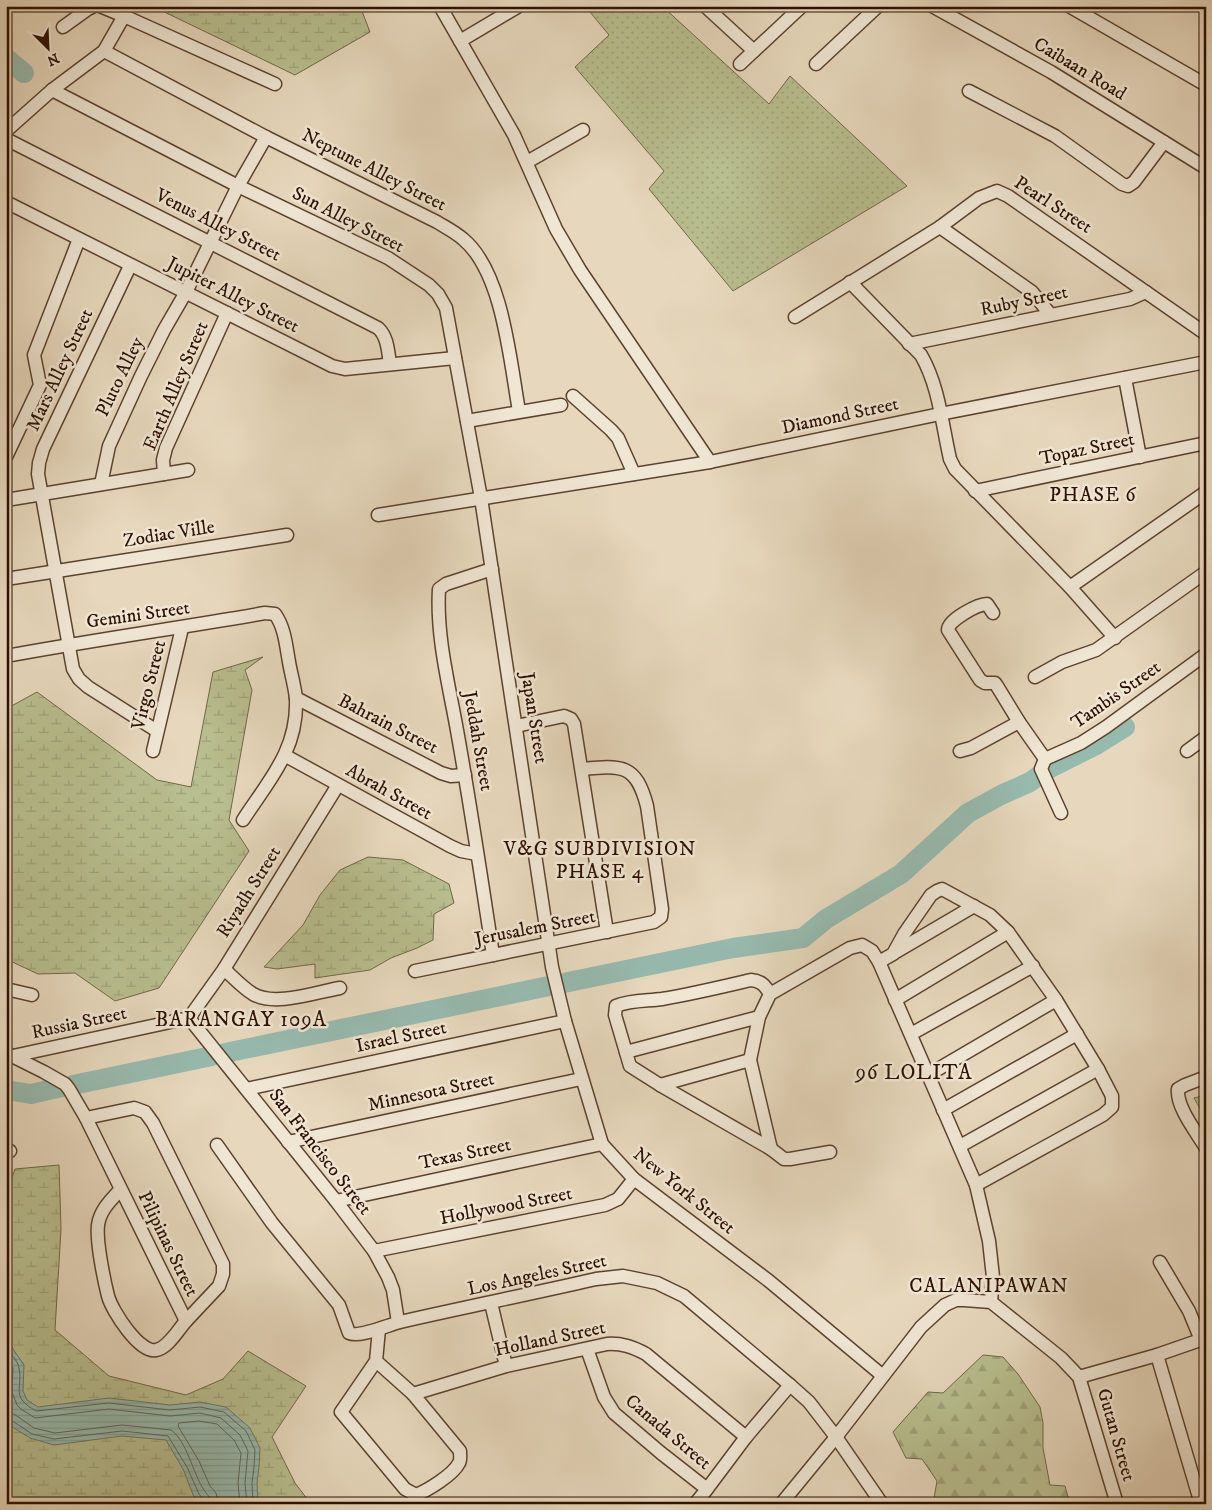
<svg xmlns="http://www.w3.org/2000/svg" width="1212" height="1510" font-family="'IM FELL DW Pica',serif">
<defs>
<pattern id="grass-dots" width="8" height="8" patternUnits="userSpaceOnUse" patternTransform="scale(1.25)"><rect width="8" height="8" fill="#b8be8f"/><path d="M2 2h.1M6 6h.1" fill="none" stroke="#9ea27a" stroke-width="1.8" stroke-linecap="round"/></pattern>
<pattern id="forest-firs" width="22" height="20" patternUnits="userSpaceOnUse" patternTransform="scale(1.25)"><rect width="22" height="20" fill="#b8be8f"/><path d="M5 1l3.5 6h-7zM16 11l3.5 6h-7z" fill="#9ea27a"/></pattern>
<pattern id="wetland-marsh" width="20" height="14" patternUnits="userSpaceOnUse" patternTransform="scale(1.25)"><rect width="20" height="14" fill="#b8be8f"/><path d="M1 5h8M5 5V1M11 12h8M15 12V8" fill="none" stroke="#9ea27a"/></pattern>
<pattern id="water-rules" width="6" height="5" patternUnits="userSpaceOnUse" patternTransform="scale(1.25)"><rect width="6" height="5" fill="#97baaf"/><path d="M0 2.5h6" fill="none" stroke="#829f95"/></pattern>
</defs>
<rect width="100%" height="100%" fill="#e7d8bd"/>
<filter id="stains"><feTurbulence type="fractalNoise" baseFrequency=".004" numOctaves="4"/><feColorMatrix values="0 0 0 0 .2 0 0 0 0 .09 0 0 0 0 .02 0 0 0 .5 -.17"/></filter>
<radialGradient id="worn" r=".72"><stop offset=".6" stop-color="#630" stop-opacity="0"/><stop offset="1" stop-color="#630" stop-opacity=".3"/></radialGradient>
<g fill="url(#grass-dots)" stroke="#726748">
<path d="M585,6H662L769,104L790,76L907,186L733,291L649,189L664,171L575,67L609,35Z"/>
<path d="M1206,1095V1119L1194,1098Z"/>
</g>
<path fill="url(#forest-firs)" stroke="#726748" d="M983,1355L1003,1357L1018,1374L1040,1407L1043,1423V1448L1050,1485L1065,1486L1070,1504H933L937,1481L922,1459L906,1458L893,1432L928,1392L943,1393Z"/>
<g fill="url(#wetland-marsh)" stroke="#726748">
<path d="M152,6H360L370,32L295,75Z"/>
<path d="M263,657L245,670L252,690L229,820L249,851L159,988L115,1001L75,973L38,974L6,959V709L37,692L157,780L191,787L213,672Z"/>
<path d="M368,857L403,860L449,884L454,903L434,914L433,940L417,948L391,958L370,970L315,978V964L277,969L264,967L303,925L320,895L340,870Z"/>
<path d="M59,1165L61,1229L55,1330L109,1376L186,1395L223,1379L248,1351L306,1386L272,1437L295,1483L311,1504H6V1195L15,1169Z"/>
</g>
<path fill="url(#water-rules)" stroke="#6d7669" d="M6,1342L11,1346L24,1365L23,1391L27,1400L38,1407L109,1398L170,1405L200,1402L226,1407L250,1428L260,1448L259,1467L257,1483L258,1504H202L194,1497L183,1469L166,1440L122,1436L54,1445L30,1438L6,1423Z"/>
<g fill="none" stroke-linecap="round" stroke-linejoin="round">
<g stroke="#626558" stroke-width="1">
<path d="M6,1348C10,1353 18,1361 19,1368C23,1390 10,1396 36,1411L109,1403L170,1410L200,1407L224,1412L246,1431L255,1450L254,1467L252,1483L253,1504"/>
<path d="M6,1358L13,1368L12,1392L17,1405L21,1409L35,1418L109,1409L170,1416L200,1413L221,1418L240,1435L248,1451L245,1483L247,1504"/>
<path d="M6,1413L14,1414L34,1428L55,1433L122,1425L171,1430C187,1441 193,1474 204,1490C207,1495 211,1497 211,1504"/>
<path d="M6,1419L11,1420L32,1434L54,1439L122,1431L168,1436L187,1467L199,1494L204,1500L205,1504"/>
<path d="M219,1504L216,1493L210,1486L199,1461L178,1426L179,1423L199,1421L217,1424L234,1440L241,1453L238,1483L240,1504"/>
</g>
<g stroke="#97baaf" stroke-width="20">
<path d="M6,58L24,73"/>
<path d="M225,1053L733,948L803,938L826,919L901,874L968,813L1001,795L1030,782L1048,769L1096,745L1125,727"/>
<path d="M73,1085L212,1056"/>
<path d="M6,1090L31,1094L62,1087"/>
</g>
<g stroke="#5c422f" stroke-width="15">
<g id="minor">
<path d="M100,6L124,16L275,84"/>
<path d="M440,6L514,135L556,229L580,270L710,462"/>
<path d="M705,6L754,51"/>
<path d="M932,6L1051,72L1206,168"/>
<path d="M1069,6L1206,85"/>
<path d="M63,27L88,9L94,6"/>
<path d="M460,41L519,6"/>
<path d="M104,51L266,137L437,222C445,227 455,232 463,239C503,272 510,361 519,411"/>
<path d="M740,64L802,6"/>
<path d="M816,64L878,6"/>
<path d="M52,90L238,186L388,258L429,285L438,294L446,308L481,498L552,967L565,1021L602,1144L634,1179L769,1281L883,1376"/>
<path d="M969,91L1055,136L1122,184L1128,186L1134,182L1164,142"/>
<path d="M6,131L52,90L104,51L124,16"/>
<path d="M6,139L378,328C388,337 388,352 390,364"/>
<path d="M527,162L583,130"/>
<path d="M6,202L332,366L345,369L455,358"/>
<path d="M940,227L1032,292L1050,314"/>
<path d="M130,266L43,449L39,463L38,474L73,669L79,679L88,687L157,731"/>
<path d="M850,282L921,355C939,386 942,424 950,459L955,469L1070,587L1115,638"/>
<path d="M795,317L940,227L979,198L997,191L1008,196L1206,334"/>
<path d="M909,344L1130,299L1146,292"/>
<path d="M1125,378L1140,457"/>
<path d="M573,396L611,430L618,438L634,474"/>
<path d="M467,421L561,405"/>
<path d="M6,457L40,385L34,355L79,239"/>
<path d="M164,474L163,460L166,448L227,313"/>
<path d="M101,484L109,446L141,376L164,330L186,292L238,186L266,137"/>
<path d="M975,491L1206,443"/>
<path d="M6,500L188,470"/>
<path d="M378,515L710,462L940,414L1206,362"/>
<path d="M492,569L446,584L439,589C436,638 450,689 458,736C471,809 482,882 493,955"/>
<path d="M6,579L287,535"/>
<path d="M1070,587L1206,492"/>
<path d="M993,613L987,604C978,604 948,620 948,630L980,680L985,683H995L997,686L1019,722L1045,759"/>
<path d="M6,656C92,640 179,628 265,613L275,614C285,628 286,646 289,662C291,674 295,687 296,699C298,750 269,780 243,820"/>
<path d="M1035,677L1062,662L1096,650L1206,572"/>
<path d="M296,698L441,773L451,776L465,775"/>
<path d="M516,726L564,716L571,719L574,724L607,932"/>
<path d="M153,751L182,628"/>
<path d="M960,751L971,748L1019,722"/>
<path d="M1187,751L1206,737"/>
<path d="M286,756L450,846L461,851L477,854"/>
<path d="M1045,759L1081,743L1106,727L1206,654"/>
<path d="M1045,759L1041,769L1061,813"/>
<path d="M894,953L974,906"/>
<path d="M879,962L893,954L904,934L931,895L937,891L942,889L990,915L1008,932L1056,1000L1098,1069L1112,1096V1107L1103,1115L976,1185"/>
<path d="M224,969C233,977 242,987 253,994C275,1007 316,992 340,988"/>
<path d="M415,971L654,922L661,917L662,909L647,806C636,764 622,765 582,769"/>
<path d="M6,989L32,995"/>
<path d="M770,994C765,985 761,981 751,980C721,987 692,994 662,999C647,1001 630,1000 616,1006L615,1015L630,1066L660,1085L771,1149L750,1060L759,1017L770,994L850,948L862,945L872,951L879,962L976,1185L989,1241L993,1277L991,1302"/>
<path d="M895,1000L1008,932"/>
<path d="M189,1018L336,1201L374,1251L388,1277L393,1290L398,1322"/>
<path d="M189,1018L224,969L338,785"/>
<path d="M911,1034L1033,966"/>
<path d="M626,1052L759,1017"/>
<path d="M6,1053L44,1072L65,1084L69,1089L86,1118L186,1321C178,1330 168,1348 156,1350C140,1354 112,1311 108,1296C104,1280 96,1241 98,1225C100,1210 111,1200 120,1190"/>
<path d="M13,1056L189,1018"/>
<path d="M928,1075L1056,1000"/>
<path d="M1206,1077L1185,1085L1178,1089C1176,1107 1197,1133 1206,1148"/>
<path d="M660,1085L750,1060"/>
<path d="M246,1089L565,1021"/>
<path d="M943,1110L1077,1034"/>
<path d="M86,1118L134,1108L145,1112L153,1123L223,1264V1274L219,1286L186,1321"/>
<path d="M288,1142L581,1079"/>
<path d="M217,1145L272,1223L339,1305L349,1333C359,1338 388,1325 400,1322C465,1307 531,1294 596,1279L623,1276L657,1283L684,1296L790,1385L809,1402L836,1437L882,1504"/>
<path d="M960,1146L1098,1069"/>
<path d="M6,1149L10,1151"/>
<path d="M771,1149L784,1159H790L830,1152"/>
<path d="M336,1201L602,1144"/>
<path d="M374,1251L605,1205L618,1199L634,1179"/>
<path d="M1160,1262L1189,1311L1201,1340"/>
<path d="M491,1303L506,1366"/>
<path d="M1157,1355L1201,1504"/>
<path d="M376,1361L413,1394L460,1451C460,1456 461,1460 459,1463C453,1475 428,1490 416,1495L405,1489L341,1412L376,1361L379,1329"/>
<path d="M1079,1377L1157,1355L1206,1338"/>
<path d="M413,1394L506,1366L607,1344C622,1343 633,1347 646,1354L746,1437L707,1489L661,1453L614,1413L604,1397L587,1349"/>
<path d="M746,1437L790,1385"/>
<path d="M695,1504L707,1489"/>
<path d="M781,1504L836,1437L921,1327L945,1305L956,1300H964L991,1302L1061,1358L1079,1377L1117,1504"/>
</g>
</g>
<use href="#minor" stroke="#efe6d4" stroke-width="12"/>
</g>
<g text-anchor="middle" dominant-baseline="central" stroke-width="5" stroke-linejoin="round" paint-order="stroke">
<g font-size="19" fill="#2d1000" stroke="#efe6d4">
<text transform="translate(1080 69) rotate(31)">Caibaan Road</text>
<text transform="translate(374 170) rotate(27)">Neptune Alley Street</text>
<text transform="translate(1053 205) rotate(33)">Pearl Street</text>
<text transform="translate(348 220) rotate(27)">Sun Alley Street</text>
<text transform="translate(218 225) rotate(27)">Venus Alley Street</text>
<text transform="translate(233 295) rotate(27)">Jupiter Alley Street</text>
<text transform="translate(1024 301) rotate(-12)">Ruby Street</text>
<text transform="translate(60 370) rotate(-65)">Mars Alley Street</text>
<text transform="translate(120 377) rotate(-64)">Pluto Alley</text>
<text transform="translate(176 386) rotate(-67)">Earth Alley Street</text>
<text transform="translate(840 416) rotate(-12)">Diamond Street</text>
<text transform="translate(1087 449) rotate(-12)">Topaz Street</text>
<text transform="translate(169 534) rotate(-9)">Zodiac Ville</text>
<text transform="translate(138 615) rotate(-8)">Gemini Street</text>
<text transform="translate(149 685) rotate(-76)">Virgo Street</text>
<text transform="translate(1116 695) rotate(-35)">Tambis Street</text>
<text transform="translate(534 718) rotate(81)">Japan Street</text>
<text transform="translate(388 724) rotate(27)">Bahrain Street</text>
<text transform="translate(478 741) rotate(80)">Jeddah Street</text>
<text transform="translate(389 792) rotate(29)">Abrah Street</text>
<text transform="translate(249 892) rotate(-58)">Riyadh Street</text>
<text transform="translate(535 928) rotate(-11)">Jerusalem Street</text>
<text transform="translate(79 1023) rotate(-12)">Russia Street</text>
<text transform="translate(401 1037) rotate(-12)">Israel Street</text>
<text transform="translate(431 1092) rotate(-12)">Minnesota Street</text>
<text transform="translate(320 1152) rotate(52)">San Francisco Street</text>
<text transform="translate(465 1154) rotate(-12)">Texas Street</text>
<text transform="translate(684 1191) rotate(39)">New York Street</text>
<text transform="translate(506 1206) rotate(-11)">Hollywood Street</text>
<text transform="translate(168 1244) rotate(64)">Pilipinas Street</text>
<text transform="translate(537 1275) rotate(-12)">Los Angeles Street</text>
<text transform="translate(550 1339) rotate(-12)">Holland Street</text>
<text transform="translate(668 1432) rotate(40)">Canada Street</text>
<text transform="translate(1116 1435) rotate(74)">Gutan Street</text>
</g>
<g font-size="20" letter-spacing="1" fill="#2d1000" stroke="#efe6d4">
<text x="1093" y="495">PHASE 6</text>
<text x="600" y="849">V&amp;G SUBDIVISION<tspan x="600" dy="23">PHASE 4</tspan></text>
<text x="989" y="1286">CALANIPAWAN</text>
</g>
<g font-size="21" letter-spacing="1" fill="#2d1000" stroke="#efe6d4">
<text x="241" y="1020">BARANGAY 109A</text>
<text x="914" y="1073">96 LOLITA</text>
</g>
</g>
<rect width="1212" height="1510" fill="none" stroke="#e7d8bd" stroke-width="25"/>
<rect x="8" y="8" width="1197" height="1495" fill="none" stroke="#2d1000" stroke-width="2.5"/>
<rect x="12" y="12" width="1187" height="1485" fill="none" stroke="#2d1000"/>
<g transform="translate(48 48) rotate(156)" stroke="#efe6d4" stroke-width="4" paint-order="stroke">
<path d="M0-4L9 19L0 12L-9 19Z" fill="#2d1000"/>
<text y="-8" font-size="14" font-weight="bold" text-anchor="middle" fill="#2d1000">N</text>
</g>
<rect width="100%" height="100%" filter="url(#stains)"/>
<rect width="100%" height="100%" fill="url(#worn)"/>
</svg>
